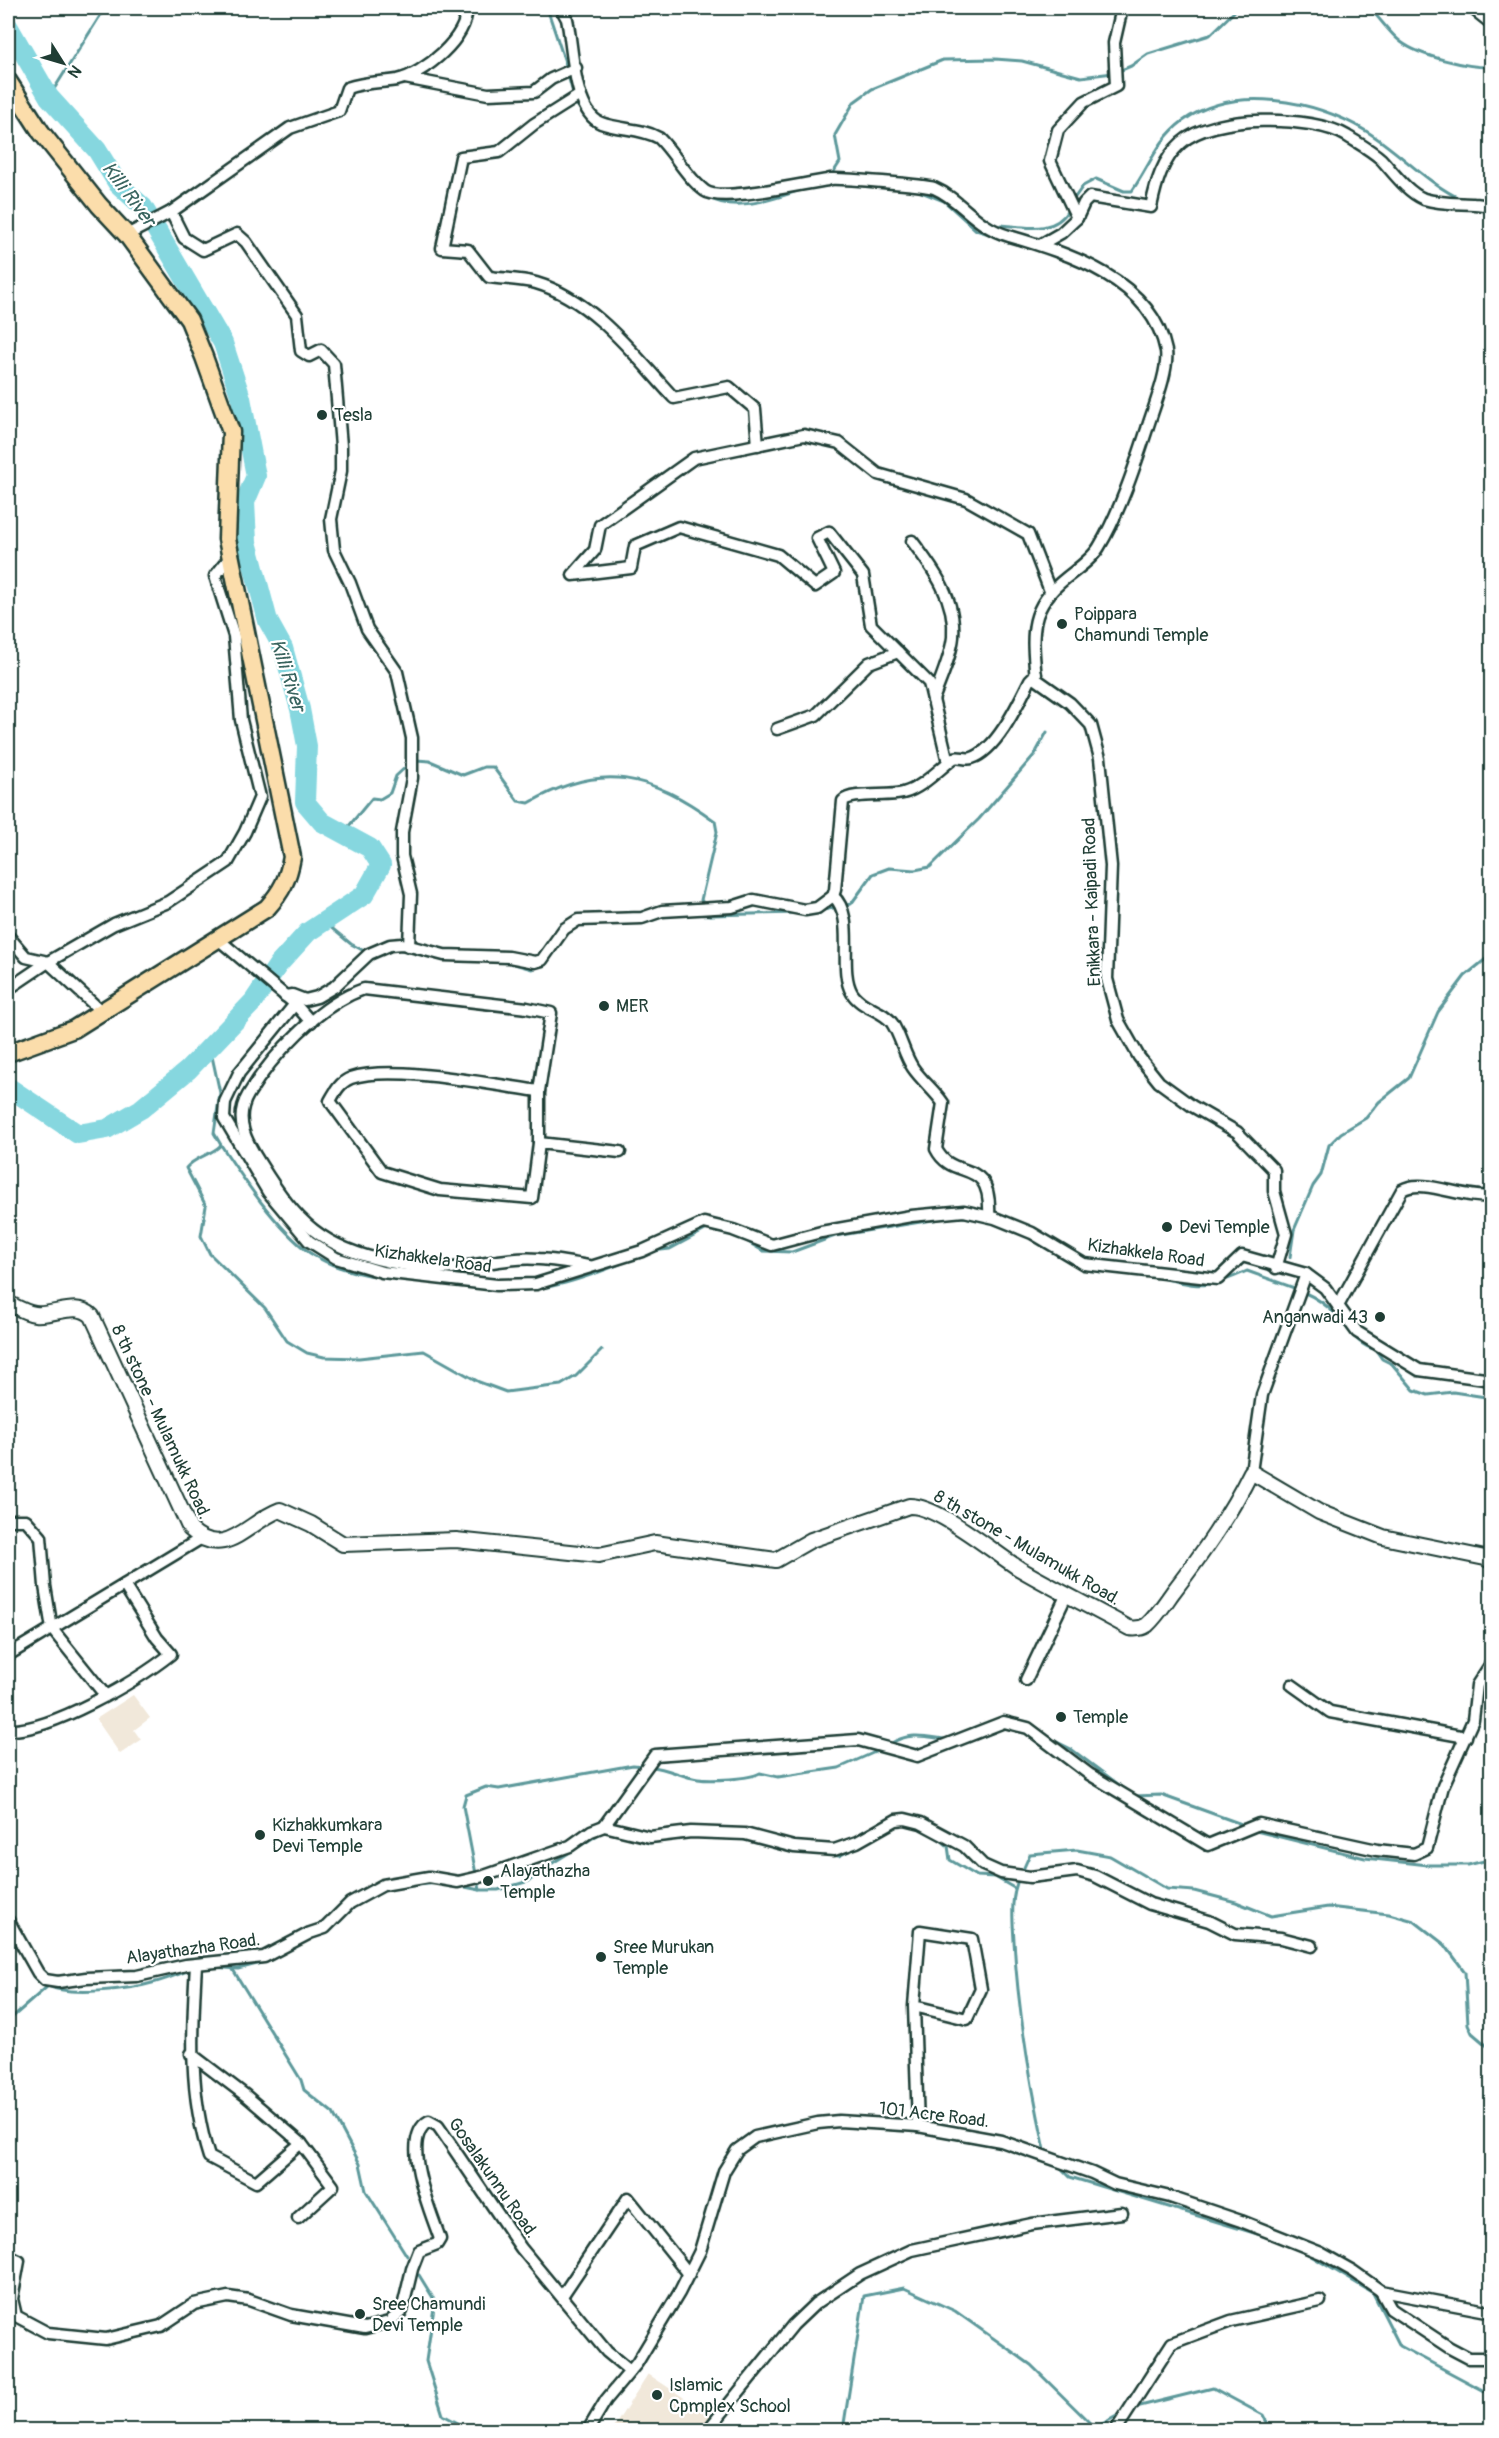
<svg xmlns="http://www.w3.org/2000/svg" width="1499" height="2438" font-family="Pangolin,sans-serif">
<rect width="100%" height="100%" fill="#fff"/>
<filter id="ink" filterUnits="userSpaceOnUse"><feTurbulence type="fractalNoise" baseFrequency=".0167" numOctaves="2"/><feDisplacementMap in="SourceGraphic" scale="12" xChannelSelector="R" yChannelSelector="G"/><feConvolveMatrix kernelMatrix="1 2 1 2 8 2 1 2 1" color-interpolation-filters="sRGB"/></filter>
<g filter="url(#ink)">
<g fill="#f1e8da">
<path d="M133,1695L150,1718L134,1730L141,1740L120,1754L96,1719Z"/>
<path d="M648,2374L713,2417L704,2430H612Z"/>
</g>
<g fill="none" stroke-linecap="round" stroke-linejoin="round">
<g stroke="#5d999b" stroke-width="3">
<path d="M547,8L567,68"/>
<path d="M1369,8C1380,18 1389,33 1401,42C1419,56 1469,68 1492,67"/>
<path d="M1119,71L1131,66L1148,54L1210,35L1238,8"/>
<path d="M568,75L576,104L587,117"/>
<path d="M49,97L105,8"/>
<path d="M831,176L840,162L835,135L854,102L872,89L943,60L995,59L1022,61L1081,77L1113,73"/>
<path d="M839,184L883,187"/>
<path d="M919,191L944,201L976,230L986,233L991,231"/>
<path d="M705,196C733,213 771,200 800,190"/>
<path d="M1073,200L1083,186L1096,179L1124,191H1132C1149,167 1158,139 1183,121C1234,84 1315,100 1366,131C1400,152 1426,183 1463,200"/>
<path d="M997,228L1001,225C1025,227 1054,235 1069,209"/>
<path d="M416,760L430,761L463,775L484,767H493L518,801L529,803C601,761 650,774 715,821L717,832L701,900L704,904"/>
<path d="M344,832L372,798L380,799L390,793L396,776L410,763"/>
<path d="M819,911L851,904L873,874L889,868L915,870L930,867L979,819L1035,754L1047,732"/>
<path d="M710,912L711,915L798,913"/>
<path d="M692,914L711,915"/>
<path d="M323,921L351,944L366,952"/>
<path d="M397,949L437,958"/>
<path d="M504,961L532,969L540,965"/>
<path d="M210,1047L220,1093L214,1133L221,1145C210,1156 196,1156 186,1168L206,1206L201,1236L210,1254L265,1308L287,1341L307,1353L324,1357L359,1358L424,1351L479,1382L506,1392L561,1385L576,1376L602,1350"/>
<path d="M221,1145C244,1180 276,1228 310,1253C330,1266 357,1274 381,1277"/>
<path d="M957,1216L977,1219"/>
<path d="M743,1239L763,1251L792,1252L835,1236L951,1217"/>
<path d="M652,1251L670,1249L709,1228"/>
<path d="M1290,1257L1294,1230L1313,1186L1321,1175L1329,1145L1341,1133L1366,1118L1379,1102L1409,1078L1438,1012L1465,976L1492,954"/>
<path d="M1149,1276C1198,1284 1199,1293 1247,1271L1297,1289"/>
<path d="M408,1280L488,1289"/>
<path d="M500,1290C545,1293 586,1278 627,1261"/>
<path d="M1303,1292C1315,1297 1328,1306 1337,1316C1350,1329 1357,1346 1375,1349L1382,1359L1392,1364L1414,1390L1428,1395L1453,1392L1492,1398"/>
<path d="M1049,1738L1071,1749L1134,1796L1161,1795L1247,1826"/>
<path d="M968,1742L998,1730"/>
<path d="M890,1744C910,1731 927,1737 950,1740"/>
<path d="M651,1767C668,1768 682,1777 698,1779C711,1781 749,1779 760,1773L778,1777L839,1768L882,1749"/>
<path d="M1252,1830L1365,1858L1428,1865H1468L1492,1859"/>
<path d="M934,1834L948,1846L950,1860L977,1876L995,1877L1014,1888"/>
<path d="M631,1837L649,1843L683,1838"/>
<path d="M734,1838L763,1843"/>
<path d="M801,1852L839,1856L871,1840"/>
<path d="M1022,1872L1030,1854L1077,1850L1110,1856L1167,1889L1194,1891L1236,1902L1271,1916L1328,1907L1389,1914L1414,1921L1445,1945L1465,1972L1468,2024L1472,2033L1492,2050"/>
<path d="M476,1874L463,1806L466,1795L486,1787L499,1789L633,1765L644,1766"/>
<path d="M1019,1878C1010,1898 1013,1920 1014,1941C1018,2012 1030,2081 1045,2150L1049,2154"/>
<path d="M478,1880L480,1890"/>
<path d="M407,1886L439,1883"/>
<path d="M460,1886L480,1890H498L529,1881L543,1869L604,1831"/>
<path d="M308,1939L327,1932"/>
<path d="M213,1967L238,1969L265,1962"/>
<path d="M232,1968L301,2080L304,2090L333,2113L360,2164L366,2191L407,2256"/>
<path d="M44,1984C66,1998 132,1989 156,1982C168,1979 179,1973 192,1970"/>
<path d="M8,2021L48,1986"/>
<path d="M1059,2166L1070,2177L1264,2236"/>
<path d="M1301,2250L1373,2293L1400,2346L1492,2395"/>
<path d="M419,2275L435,2301L426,2361L443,2415L471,2430"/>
<path d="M1136,2407L1213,2388L1263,2415L1271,2430"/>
<path d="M843,2430L864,2296L904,2288L955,2311L1031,2365L1095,2428L1122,2413"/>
</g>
<path stroke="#86d7df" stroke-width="20" d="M8,26L49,97L97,150L118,184L143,207L223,343L241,398L256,476L245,502L247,542L268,621L283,648L300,709L307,746L305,802L322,822L370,848L381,865L364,895L308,932L278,965L253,1002L188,1070L141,1109L107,1129L78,1134L8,1087"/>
<g stroke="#1f3d34" stroke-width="15">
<g id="street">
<path d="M561,8L567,19C573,46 573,112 601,123C620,130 641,128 659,138C675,154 687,178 705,191C721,203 804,183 828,180"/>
<path d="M1472,8L1492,24"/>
<path d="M405,78L488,94L534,92L551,79L576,68"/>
<path d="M580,95L534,124L499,152L461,157L442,248L468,250L489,277C504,279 521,279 536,283C594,300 635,356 674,398L729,387L755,409L758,445"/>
<path d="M830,179C841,178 925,185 934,188C962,200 974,226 1009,236C1068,253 1152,280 1166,351C1169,371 1153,409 1147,429C1135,466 1119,514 1099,547C1092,559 1077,569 1066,578C1028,608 1032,634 1036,679L1070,703L1091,725L1100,758L1111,866L1107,979L1118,1020L1139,1057L1159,1082L1192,1106L1237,1132L1274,1170V1191L1286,1234L1276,1268"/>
<path d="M171,212L184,238L203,250L237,234L246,242L297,315L301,351L309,356L321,350L334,364L341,446V471L331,519L334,550L350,583L367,629L397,672L412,738V778L402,832V856L411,894L409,946"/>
<path d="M1077,218L1084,203L1090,197L1151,207C1156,183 1162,160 1181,143C1212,114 1312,115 1347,136C1358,143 1371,150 1381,159C1393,172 1407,192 1424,199C1440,204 1457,203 1474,204C1480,204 1485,206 1492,206"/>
<path d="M127,235L171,212L290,128L339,111L347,88C366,81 379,83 397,80C423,75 470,36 466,8"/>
<path d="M1040,245L1061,233L1077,218L1050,161L1058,130L1084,102L1116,86L1114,43L1122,8"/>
<path d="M912,541C934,570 956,599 953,637C951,657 940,680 933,700"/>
<path d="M777,729L816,715L869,663L898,652"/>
<path d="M948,762L929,683L871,625L863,575L829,532L817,538L834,573L815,586L778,555L679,527L635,546L631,568L573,575L595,550L600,525L694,458L804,435L839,443L878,474L966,499L1028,534L1050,591"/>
<path d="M833,896C857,917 837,968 852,993C861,1008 883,1010 892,1023C901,1037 904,1055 913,1068C922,1081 934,1090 943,1103L936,1149C953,1183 992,1154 989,1216"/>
<path d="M8,936L26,957L48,962L114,924L168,902L228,862L245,832L260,797L241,720L234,636L215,576L231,556"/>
<path d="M218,939L295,1004L311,1022"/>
<path d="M8,989L48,962L102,1012"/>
<path d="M285,996L292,995L305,1000L317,997L334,987L369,954L390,945L402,944L444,955L509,957L535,962L542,960L564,929L578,920L642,918L662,911L732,907L754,900L805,910L817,908L833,896L835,890L843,801C851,792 888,797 903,793C922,788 939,769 954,758C960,756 966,760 972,758C997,750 1019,702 1030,680L1036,674"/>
<path d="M295,1004L239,1073L225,1102L224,1118L268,1192L309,1241L336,1258L382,1272L497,1285L536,1284L642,1251L704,1223L733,1230L772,1245L821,1232L911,1216L964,1211L995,1218L1032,1233L1084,1264L1218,1279L1242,1256L1306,1274L1325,1288L1357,1332L1419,1370L1492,1380"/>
<path d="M539,1143L532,1198L440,1190L382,1172L330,1101C335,1092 340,1082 351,1078C393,1064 492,1085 539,1091"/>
<path d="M589,1266C572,1263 556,1260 539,1259C507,1256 472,1268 440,1269C424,1269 406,1265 390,1262C322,1248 297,1223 261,1165C247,1143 233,1120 248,1095C272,1055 320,1004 364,989L527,1008L551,1013L539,1091V1143L620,1152"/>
<path d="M1338,1306L1402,1190C1423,1177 1464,1200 1492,1196"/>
<path d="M1251,1472L1262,1395L1306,1274"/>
<path d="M8,1520H26L41,1537L45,1586L52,1629L105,1695"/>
<path d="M8,1655L200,1539"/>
<path d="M1026,1680L1067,1594"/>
<path d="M1292,1685L1330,1712L1466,1737"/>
<path d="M8,1730C50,1732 137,1681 171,1654L157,1638L124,1585"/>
<path d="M604,1826L655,1755L858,1740L917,1756L1004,1722L1028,1728L1089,1774L1208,1845L1259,1824L1377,1850L1414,1854L1427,1848L1443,1786L1473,1720L1477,1685L1492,1662"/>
<path d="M8,1920L38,1973L45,1980L58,1982L86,1978L137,1976L186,1965L264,1957L310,1933L325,1928L350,1903L383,1885L429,1877L458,1882L484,1876L570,1846L591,1831L604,1826L650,1837L691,1832L745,1834L794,1847L834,1850L857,1842L896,1820L905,1819L921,1823L964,1846L983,1865L1001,1873L1030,1877L1077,1871L1095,1876L1150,1904L1209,1921L1235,1934L1281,1938L1312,1946"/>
<path d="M196,1965C192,2031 189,2094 209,2157L256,2182L301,2143"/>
<path d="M914,2006L967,2019L981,1989L972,1939L920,1931L914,2006L918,2126"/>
<path d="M191,2054L245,2095L301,2143L333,2186L298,2218"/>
<path d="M8,2256L19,2261L12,2299L16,2316L48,2333L106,2339L161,2326L194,2304L228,2297L249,2300L291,2315L365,2328L389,2322L402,2311L412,2269L419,2251L437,2244L440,2239C432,2215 398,2138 429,2121L438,2126L445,2136L521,2248L607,2352L630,2371"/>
<path d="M1381,2291L1391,2309L1450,2348L1469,2358H1492"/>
<path d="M562,2296L628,2198L689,2274"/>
<path d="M588,2430L606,2400L637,2363L679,2293L700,2251L724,2171L737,2150L755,2137L818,2123L839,2121L918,2126L1001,2141L1092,2173L1115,2184L1170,2197L1241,2221L1321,2253L1353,2271L1381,2291L1492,2312"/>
<path d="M708,2430L793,2325L815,2304L860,2274L912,2250L1032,2224L1122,2213"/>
<path d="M1116,2430L1172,2343L1231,2321L1320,2301"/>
</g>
</g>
<g stroke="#1f3d34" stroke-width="18">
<path id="secondary" d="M8,1303C16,1307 26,1313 35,1314C54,1316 77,1301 92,1316L190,1529C225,1562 247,1522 280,1510L311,1524L343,1544L456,1540L599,1555L655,1543L776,1560L811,1540L909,1506C938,1505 994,1553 1020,1569C1056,1590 1093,1608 1129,1628C1136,1629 1141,1629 1147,1625C1157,1616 1165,1603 1173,1592C1202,1554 1230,1515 1251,1472L1319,1512L1383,1537L1485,1558L1492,1562"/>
</g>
<g stroke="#1f3d34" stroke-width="21">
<path id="primary" d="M8,81L41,132L99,205L127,235L189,320L204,357L231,432L227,539L292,857C288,879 282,891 267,908L74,1029L8,1053"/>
</g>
<use href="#street" stroke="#fff" stroke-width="10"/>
<use href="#secondary" stroke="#fff" stroke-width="14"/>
<use href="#primary" stroke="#fbddab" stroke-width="16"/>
</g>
</g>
<g fill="#1f3d34" stroke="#fff" stroke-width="2">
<circle cx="322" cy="415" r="6"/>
<circle cx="1062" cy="624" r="6"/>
<circle cx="604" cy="1006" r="6"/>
<circle cx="1167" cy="1227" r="6"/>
<circle cx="1380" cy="1317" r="6"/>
<circle cx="1061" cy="1717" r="6"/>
<circle cx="260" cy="1835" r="6"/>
<circle cx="488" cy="1881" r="6"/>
<circle cx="601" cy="1957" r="6"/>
<circle cx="360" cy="2314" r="6"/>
<circle cx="657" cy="2395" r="6"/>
</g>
<g text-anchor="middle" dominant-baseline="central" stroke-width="4.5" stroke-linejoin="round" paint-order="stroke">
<g font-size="18" fill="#1f3d34" stroke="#fff" text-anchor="start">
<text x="334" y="415">Tesla</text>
<text x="1074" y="614">Poippara<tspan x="1074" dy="21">Chamundi Temple</tspan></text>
<text x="616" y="1006">MER</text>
<text x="1179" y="1227">Devi Temple</text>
<text x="1368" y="1317" text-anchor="end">Anganwadi 43</text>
<text x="1073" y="1717">Temple</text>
<text x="272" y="1825">Kizhakkumkara<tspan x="272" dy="21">Devi Temple</tspan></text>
<text x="500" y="1871">Alayathazha<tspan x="500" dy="21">Temple</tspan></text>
<text x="613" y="1947">Sree Murukan<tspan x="613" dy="21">Temple</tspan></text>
<text x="372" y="2304">Sree Chamundi<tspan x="372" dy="21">Devi Temple</tspan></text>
<text x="669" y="2385">Islamic<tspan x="669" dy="21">Cpmplex School</tspan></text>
</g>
<g font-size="18" fill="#1f3d34" stroke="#fff">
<text transform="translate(1092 902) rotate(-92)">Enikkara - Kaipadi Road</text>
<text transform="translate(1146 1253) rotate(8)">Kizhakkela Road</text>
<text transform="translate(433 1259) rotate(8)">Kizhakkela Road</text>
<text transform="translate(161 1422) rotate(65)">8 th stone - Mulamukk Road.</text>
<text transform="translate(1027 1548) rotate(30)">8 th stone - Mulamukk Road.</text>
<text transform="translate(193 1949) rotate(-8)">Alayathazha Road.</text>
<text transform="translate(934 2115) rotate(7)">101 Acre Road.</text>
<text transform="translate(493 2178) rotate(55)">Gosalakunnu Road.</text>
</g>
<g font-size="20" font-style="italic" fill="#39645f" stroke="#fff">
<text transform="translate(129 194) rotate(53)">Killi River</text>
<text transform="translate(288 675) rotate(72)">Killi River</text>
</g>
</g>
<rect width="1499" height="2438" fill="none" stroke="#fff" stroke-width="30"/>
<rect x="15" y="15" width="1469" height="2408" fill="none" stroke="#1f3d34" stroke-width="2" filter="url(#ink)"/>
<g transform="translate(63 63) rotate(127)" stroke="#ffffff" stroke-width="4.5" paint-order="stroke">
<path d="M0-4.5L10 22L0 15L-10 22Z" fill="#1f3d34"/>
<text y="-9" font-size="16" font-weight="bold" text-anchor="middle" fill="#1f3d34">N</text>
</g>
</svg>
